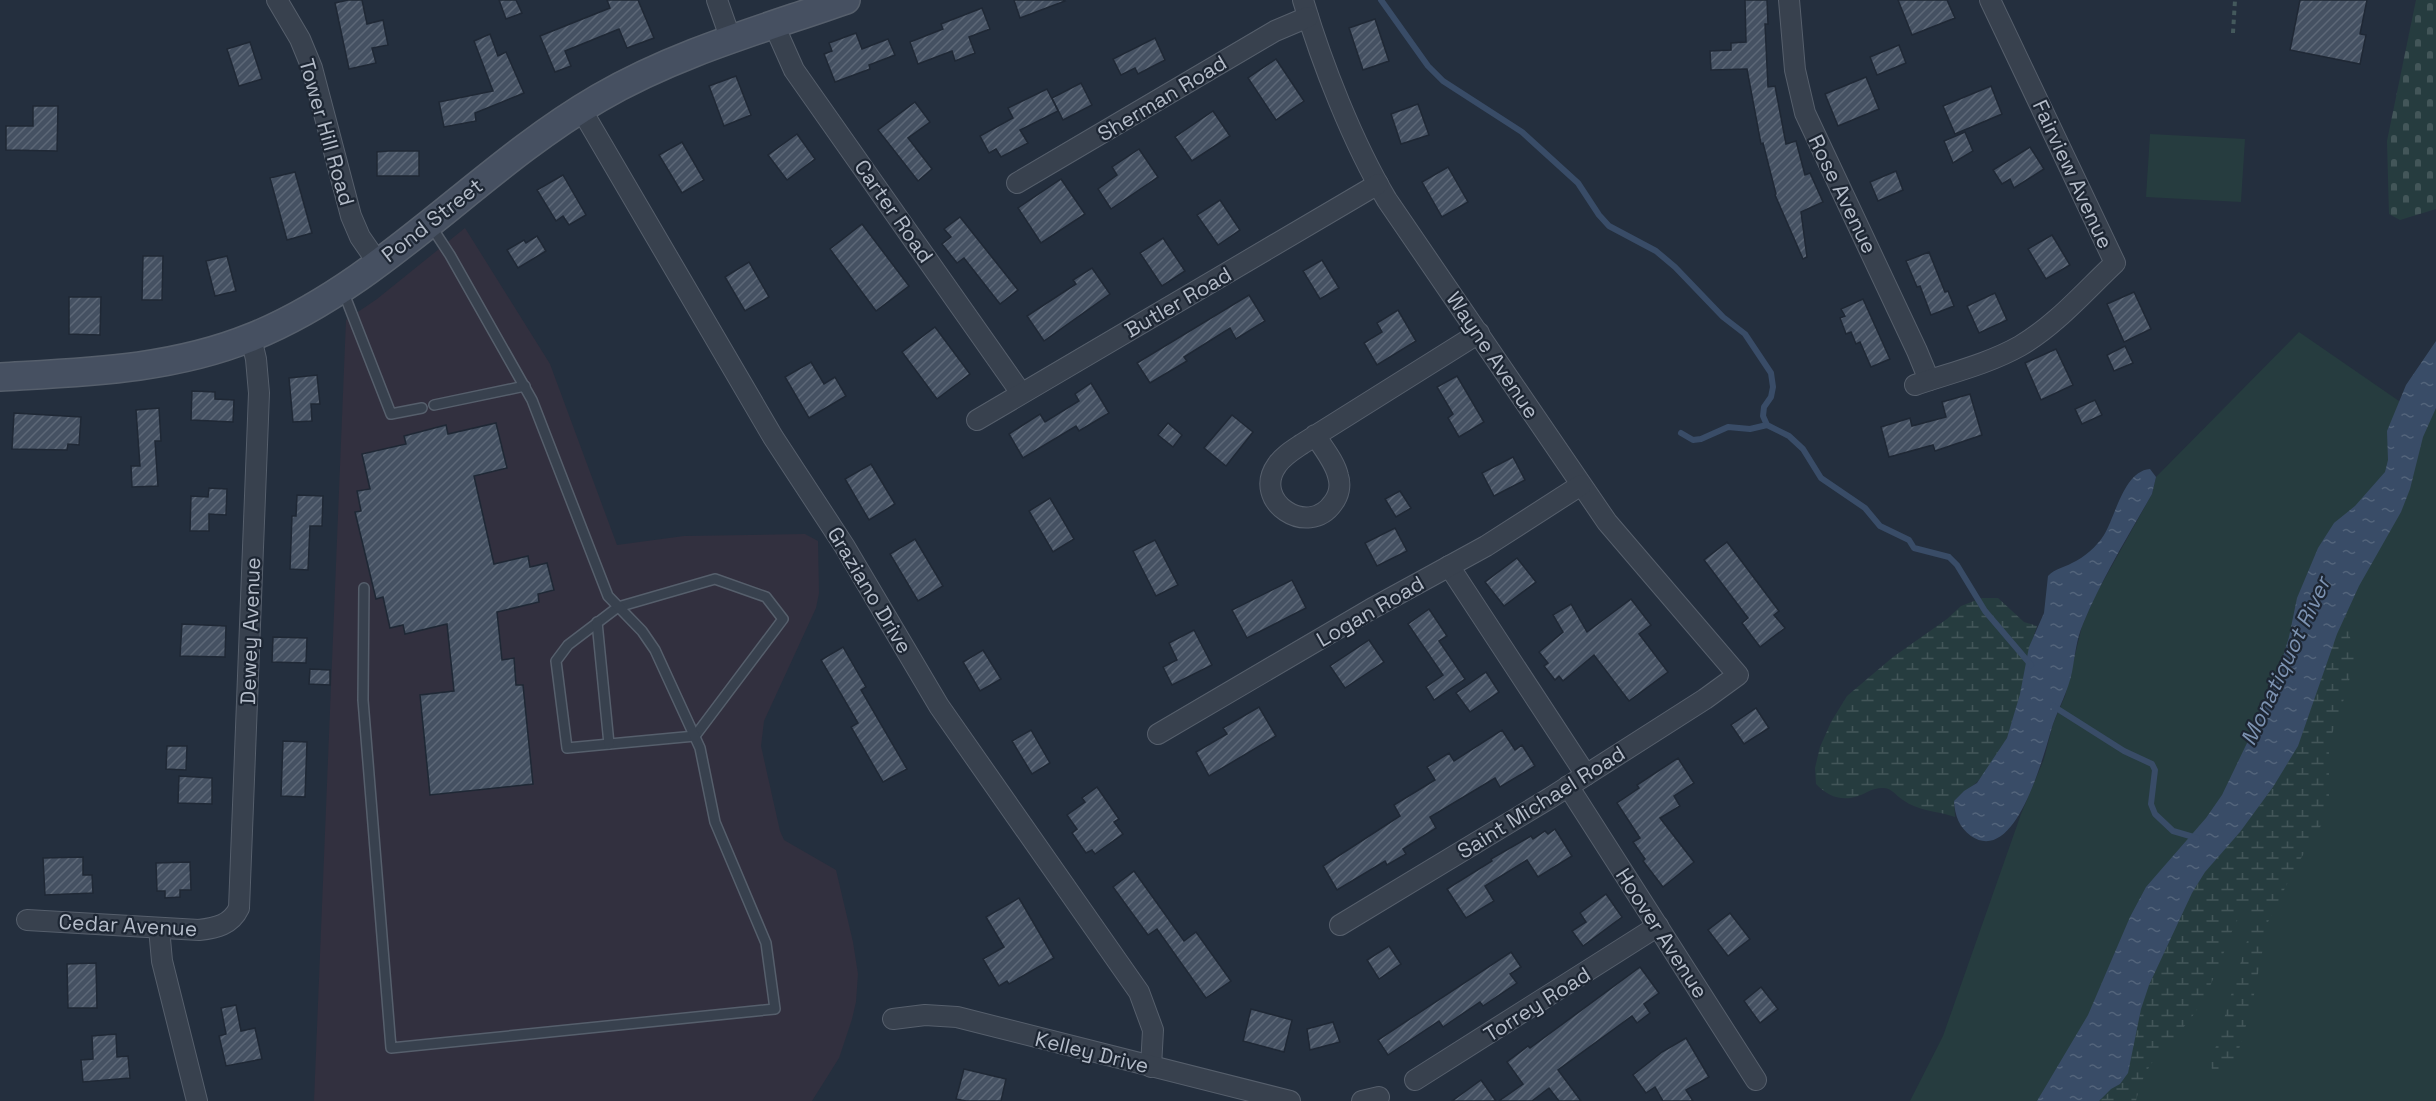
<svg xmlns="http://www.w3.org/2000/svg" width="2436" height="1101" font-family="'Space Grotesk',sans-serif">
<defs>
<pattern id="wetland-marsh" width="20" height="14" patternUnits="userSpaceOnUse" patternTransform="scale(1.5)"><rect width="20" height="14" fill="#263c3f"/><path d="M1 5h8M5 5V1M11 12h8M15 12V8" fill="none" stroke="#435659"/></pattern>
<pattern id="cemetery-stones" width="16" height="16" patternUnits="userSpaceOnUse" patternTransform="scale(1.5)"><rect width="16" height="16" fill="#263c3f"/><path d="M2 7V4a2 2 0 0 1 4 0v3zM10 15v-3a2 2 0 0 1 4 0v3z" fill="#435659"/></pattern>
<pattern id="water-ripples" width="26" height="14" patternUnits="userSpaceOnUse" patternTransform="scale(1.5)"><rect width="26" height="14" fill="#394c67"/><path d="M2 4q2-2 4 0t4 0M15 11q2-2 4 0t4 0" fill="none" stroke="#53647b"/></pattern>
<pattern id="building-hatch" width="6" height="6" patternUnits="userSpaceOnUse" patternTransform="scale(1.5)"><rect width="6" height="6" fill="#455162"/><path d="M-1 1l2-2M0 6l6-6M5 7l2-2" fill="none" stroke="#5d6877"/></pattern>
</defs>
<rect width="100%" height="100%" fill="#242f3e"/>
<path fill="#32303f" d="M465,228L550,364L617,545L684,536L805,534L818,541L819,593L816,608L764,721L761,746L780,831L784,840L836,870L853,942L858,974L856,1002L852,1019L839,1058L812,1101H314L346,320L377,299Z"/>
<g fill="#263c3f">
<path d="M2150,134L2245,139L2241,202L2146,197Z"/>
<path d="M2299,332L2428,421L2436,408V1101H1910L1943,1036L2021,814L2044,759L2053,724L2065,696L2082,626L2095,596L2152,494L2156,477Z"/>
</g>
<g fill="url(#wetland-marsh)">
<path d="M1982,598H1998L2024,622L2037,626C2024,662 2023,702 2007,738C2001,753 1989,768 1979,780C1972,788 1961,793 1954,801L1955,817C1938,811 1918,811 1903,800C1895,795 1893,789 1884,788C1873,787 1867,793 1858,796C1841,802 1828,796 1816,784L1815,768L1820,747L1831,722L1847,696L1893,657L1947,619L1961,606Z"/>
<path d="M2346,616L2354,658L2347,690L2329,743V800L2325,819L2295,868L2268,922L2252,1005L2234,1066L2221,1075L2212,1070L2211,1063L2252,924L2247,912L2241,914C2233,926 2229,939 2224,952C2216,973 2207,996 2194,1014C2169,1049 2147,1054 2136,1101H2099L2120,1084L2128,1073L2141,1009L2149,985L2192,893L2205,872L2240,832L2273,787L2298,746L2331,648Z"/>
</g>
<path fill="url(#cemetery-stones)" d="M2416,0H2436V209L2400,220L2389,214L2387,141Z"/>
<g fill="url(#water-ripples)">
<path d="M2436,341V408L2423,437L2410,489L2401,512L2359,586L2337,634L2298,746L2273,787L2240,832L2205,872L2192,893L2149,985L2141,1009L2128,1073L2120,1084L2111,1089L2099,1101H2037L2088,1015L2130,917L2146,887L2206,818L2222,795L2273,689L2289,637L2297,598L2318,548L2334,523L2355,506L2385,472L2388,460L2387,431L2406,385Z"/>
<path d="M2150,469L2156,477L2152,494C2128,536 2102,578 2083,624C2076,640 2075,656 2072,672C2068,691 2059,707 2053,724C2045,749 2017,867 1971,836C1959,827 1955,816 1954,801L1964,791L1977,783L2007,738L2020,694L2029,647L2044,613L2048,576C2056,568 2063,568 2072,563C2084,558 2097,546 2104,535C2116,515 2124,471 2150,469Z"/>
</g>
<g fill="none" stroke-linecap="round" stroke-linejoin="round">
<g stroke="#394c67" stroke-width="6">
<path d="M1381,0L1428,66L1443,81L1522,132L1578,183L1599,215L1609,226L1656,251L1675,267L1723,317L1745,334L1771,373L1773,387L1771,397L1764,407L1763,416L1767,425L1789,436L1803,449L1821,478L1865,508L1880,526L1909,540L1914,548L1949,557L1957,565L1985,611L2031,665"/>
<path d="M1681,433L1693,440L1701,439L1728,427L1750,429L1767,425"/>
<path d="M2053,706L2124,751L2152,764L2155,770L2151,804L2155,814L2173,831L2197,838"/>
</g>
</g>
<g fill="url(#building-hatch)" stroke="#1f2835" stroke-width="1.5">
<path d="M348,0H362L367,24L383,20L388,45L372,48L376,63L349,69L335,3Z"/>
<path d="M499,0H516L522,13L506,19Z"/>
<path d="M607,0H638L654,38L627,48L619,29L565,51L571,66L555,72L540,36L610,8Z"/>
<path d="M1014,0H1064L1065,1L1020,18Z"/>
<path d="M1745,0H1767L1768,24H1765L1768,87L1775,86L1786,144L1796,141L1805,175L1810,173L1823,202L1801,212L1807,257L1803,259L1775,195L1776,194L1763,143L1761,144L1747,69L1711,70L1710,51L1731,50V43L1746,42Z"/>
<path d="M1898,0H1947L1955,18L1912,35Z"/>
<path d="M2300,0H2367L2360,34L2366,35L2360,64L2290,50Z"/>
<path d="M982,8L990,29L969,37L975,53L955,61L952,51L918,64L910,42L943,29L941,24Z"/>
<path d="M1375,19L1389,61L1363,70L1349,28Z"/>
<path d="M856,33L862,49L888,39L895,55L869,65L870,69L835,82L824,54L832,51L829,43Z"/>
<path d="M490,34L498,56L506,52L524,93L475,113L476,121L444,127L439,102L493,91L474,41Z"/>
<path d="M1155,38L1165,60L1138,74L1135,68L1121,75L1113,59Z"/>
<path d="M250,42L262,79L239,86L227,49Z"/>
<path d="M1899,45L1906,63L1877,75L1870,57Z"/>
<path d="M1276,59L1304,101L1276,120L1248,78Z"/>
<path d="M736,76L751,115L724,126L709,86Z"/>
<path d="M1866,77L1879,109L1838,126L1825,94Z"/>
<path d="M1081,83L1092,105L1063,120L1052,98Z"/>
<path d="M1991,86L2002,114L1955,134L1943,106Z"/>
<path d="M1047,89L1058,111L1020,130L1028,143L1001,157L996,149L989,153L980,136L1013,118L1008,108Z"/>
<path d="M915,102L930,122L908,138L932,169L918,181L878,130Z"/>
<path d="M1418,104L1429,135L1401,144L1391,114Z"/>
<path d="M33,106H58L57,151L6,150V126H33Z"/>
<path d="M1213,111L1230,136L1192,161L1175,137Z"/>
<path d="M1965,132L1973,151L1953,163L1944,141Z"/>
<path d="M797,134L815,159L787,180L768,155Z"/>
<path d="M682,142L704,180L682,193L659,155Z"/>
<path d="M2030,147L2044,169L2014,188L2010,179L2002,184L1993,170Z"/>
<path d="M1139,149L1158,177L1111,209L1098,189L1117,175L1112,167Z"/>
<path d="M388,151H419V176H377V152Z"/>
<path d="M1448,167L1468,202L1442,217L1422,182Z"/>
<path d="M1896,171L1903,190L1878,201L1870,182Z"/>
<path d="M295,172L312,233L287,240L270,178Z"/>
<path d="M563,175L586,215L569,225L563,216L556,221L537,190Z"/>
<path d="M1061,179L1085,214L1041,243L1018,208Z"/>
<path d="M1220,200L1240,230L1218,245L1197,215Z"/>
<path d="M960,217L1018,290L1000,304L964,258L957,263L942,244L951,237L944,229Z"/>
<path d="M862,224L909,286L876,311L830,249Z"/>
<path d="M2052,235L2070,265L2046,279L2028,249Z"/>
<path d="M537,236L546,251L518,268L507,250L524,240L526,243Z"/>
<path d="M1163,238L1185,271L1162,286L1140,253Z"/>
<path d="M1929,252L1945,292L1948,291L1954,306L1931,315L1920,286L1917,287L1906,261Z"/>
<path d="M143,256H163L162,300H142Z"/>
<path d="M227,256L236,291L215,296L206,261Z"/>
<path d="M1322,260L1339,288L1320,299L1303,271Z"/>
<path d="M749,262L769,297L745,311L725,277Z"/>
<path d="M1092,268L1110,294L1044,341L1027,316L1076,284L1073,280Z"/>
<path d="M2134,292L2151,329L2124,342L2107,304Z"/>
<path d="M1995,293L2007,320L1979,333L1967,306Z"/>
<path d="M1249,295L1265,321L1236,339L1230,328L1184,357L1187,361L1150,383L1137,363Z"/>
<path d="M69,297H101L100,335L69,334Z"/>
<path d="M1863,299L1890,359L1871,367L1860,342L1856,344L1851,332L1846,334L1840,318L1845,316L1841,309Z"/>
<path d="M1398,310L1416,341L1377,365L1364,343L1382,332L1377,323Z"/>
<path d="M935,327L970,374L937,399L902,352Z"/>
<path d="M2125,346L2133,363L2114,371L2107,355Z"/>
<path d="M2056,349L2073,385L2041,400L2025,363Z"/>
<path d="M811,362L824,384L835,377L846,396L809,418L785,377Z"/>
<path d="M317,375L320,404H311L312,421L293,422L289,378Z"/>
<path d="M1457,376L1484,422L1459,437L1448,418L1453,414L1437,387Z"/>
<path d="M1091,383L1109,413L1079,431L1076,426L1023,458L1009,434L1040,414L1045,422L1079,401L1075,394Z"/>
<path d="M192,391L215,392V399L234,400L233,422L191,420Z"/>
<path d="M1970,394L1982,435L1935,451L1933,445L1889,457L1881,427L1910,418L1912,426L1946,417L1942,402Z"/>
<path d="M2095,400L2102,415L2082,424L2075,409Z"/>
<path d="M159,408L161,441H155L158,486L132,487L131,466H140L136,410Z"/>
<path d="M14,413L81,417L79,445L68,444L67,450L12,449Z"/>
<path d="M1232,415L1253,432L1226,466L1204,448Z"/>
<path d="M496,423L507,468L474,476L494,564L528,556L530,567L547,563L554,590L538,594L539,602L497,612L502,660L514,658L516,685H523L533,784L430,795L420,695L454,691L447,624L405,634L403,625L390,628L383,597L376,599L355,512L361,511L357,491L370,489L362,454L406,444L404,436L446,425L448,434Z"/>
<path d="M1168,423L1182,435L1173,447L1158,435Z"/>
<path d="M1513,457L1525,480L1494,496L1482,473Z"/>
<path d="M871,464L895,504L869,520L845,479Z"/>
<path d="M209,488L227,489L226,515L209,514V531H190L191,496L208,497Z"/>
<path d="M1400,491L1411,508L1396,517L1385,499Z"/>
<path d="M297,495L323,496L322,526H310L308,570L290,569L292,516H296Z"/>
<path d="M1050,498L1074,539L1053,552L1029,511Z"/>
<path d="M1395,528L1407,551L1377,566L1365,543Z"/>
<path d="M915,539L943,586L918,601L890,554Z"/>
<path d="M1155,540L1178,585L1156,596L1133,551Z"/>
<path d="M1727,542L1779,611L1774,615L1785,628L1760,647L1742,623L1748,618L1704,560Z"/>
<path d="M1517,558L1536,582L1504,606L1485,582Z"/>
<path d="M1292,580L1306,608L1247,638L1232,610Z"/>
<path d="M1631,599L1651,625L1639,634L1668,672L1629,701L1594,655L1563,681L1559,676L1555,680L1544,666L1548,663L1539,652L1563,632L1553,615L1571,604L1587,632Z"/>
<path d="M1429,609L1447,636L1439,641L1465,679L1434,700L1426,687L1443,675L1408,624Z"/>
<path d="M182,624L226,626L225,657L180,656Z"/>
<path d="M1194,630L1212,665L1172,685L1163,667L1177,660L1169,643Z"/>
<path d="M273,637L307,638L306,663L272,662Z"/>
<path d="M1369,640L1384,662L1345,688L1330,666Z"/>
<path d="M843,647L866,687L861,690L907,769L883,782L851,727L858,723L821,660Z"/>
<path d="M983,650L1001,679L980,691L963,662Z"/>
<path d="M310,669L330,670V685L309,684Z"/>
<path d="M1486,672L1499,692L1470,712L1456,693Z"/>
<path d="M1259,707L1276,736L1209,776L1196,752L1227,734L1223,728Z"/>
<path d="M1756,708L1769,728L1744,744L1731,725Z"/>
<path d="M1031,730L1050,763L1032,774L1012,741Z"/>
<path d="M1502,730L1515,750L1522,745L1535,766L1500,787L1495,778L1430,817L1436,828L1403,849L1406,854L1387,865L1385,861L1337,890L1323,866L1400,816L1394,805L1435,780L1427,767L1449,753L1454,761Z"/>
<path d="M283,741L307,742L305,797L281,796Z"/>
<path d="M167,746H187L186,770L166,769Z"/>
<path d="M1678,758L1694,783L1674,796L1680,806L1660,818L1694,862L1663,887L1643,861L1645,859L1633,842L1640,838L1617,803L1639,788L1637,785Z"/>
<path d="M179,776L212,778V804L178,803Z"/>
<path d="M1097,787L1119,819L1114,822L1123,834L1095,854L1092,850L1086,853L1072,833L1077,829L1067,815L1085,802L1082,798Z"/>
<path d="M1555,829L1572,856L1538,877L1527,860L1485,886L1494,901L1466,918L1447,889L1492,861L1491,859L1531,836L1533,839L1545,831L1548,834Z"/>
<path d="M83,857V875H92L93,893L45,895L43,858Z"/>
<path d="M190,862L191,890H180V897L165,898V891H157L156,863Z"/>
<path d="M1134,871L1184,941L1196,932L1231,981L1206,998L1157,929L1148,935L1113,887Z"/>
<path d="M1606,894L1622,917L1583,946L1572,931L1586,922L1580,913Z"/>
<path d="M1019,898L1054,958L1009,984L1007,981L999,986L983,959L1004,947L986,917Z"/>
<path d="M1730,913L1750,939L1728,956L1708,930Z"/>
<path d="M1389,946L1401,964L1379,979L1367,960Z"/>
<path d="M1511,952L1521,967L1510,974L1517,983L1483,1006L1480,1002L1443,1027L1439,1021L1388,1055L1378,1040Z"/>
<path d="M96,963L97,1008H68L67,964Z"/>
<path d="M1640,967L1659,993L1644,1004L1650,1013L1637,1023L1632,1016L1558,1070L1581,1101H1559L1549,1088L1532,1101H1499L1523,1084L1507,1062L1528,1046L1530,1048Z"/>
<path d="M1761,987L1778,1009L1760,1023L1744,1001Z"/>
<path d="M236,1005L241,1031L255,1028L262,1059L226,1066L219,1036L226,1034L221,1008Z"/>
<path d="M1251,1009L1292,1020L1284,1052L1243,1041Z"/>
<path d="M1333,1022L1340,1042L1310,1050L1307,1029Z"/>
<path d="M116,1034L117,1057L128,1056L130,1078L83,1082L81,1060L93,1059L92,1036Z"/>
<path d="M1686,1038L1709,1077L1686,1090L1693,1101H1663L1655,1087L1646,1093L1633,1075L1662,1052Z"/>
<path d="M964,1069L1006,1079L1001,1101H966L956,1099Z"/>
<path d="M1481,1080L1496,1101H1452Z"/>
</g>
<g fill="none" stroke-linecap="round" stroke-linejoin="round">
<g stroke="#565f6c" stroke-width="12">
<g id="service">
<path d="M343,291L391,414L422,408"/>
<path d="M434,405L525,386"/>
<path d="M715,579L766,597L783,619L695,736L567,748L556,661L568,645L618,607Z"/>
<path d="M364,588L363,700L391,1048L775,1009L766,943L715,822L700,748L655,650L642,631L608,596L532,400L450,255L431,226"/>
<path d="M597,622L609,744"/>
</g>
</g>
<g stroke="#565f6c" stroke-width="22">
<g id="minor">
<path d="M277,0L300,39L312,68L351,216L360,237L378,263"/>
<path d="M717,0L731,40"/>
<path d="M1303,0C1322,64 1353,143 1387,200L1607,522L1738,675L1705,699L1550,798L1340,925"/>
<path d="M1789,0L1795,70L1805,113L1917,351L1929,380"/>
<path d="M774,25L794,70L1021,393"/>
<path d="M581,109L773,437L845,547L939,706L1139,992L1153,1030L1151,1067"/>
<path d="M1017,183L1275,31L1308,17"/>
<path d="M1915,385C1950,373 1988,364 2020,346C2056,325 2085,291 2115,263L1990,0"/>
<path d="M977,420L1378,184"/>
<path d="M1315,435C1323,448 1335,462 1338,476C1341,485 1339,495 1333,503C1308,539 1251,501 1277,465C1283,456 1293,450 1302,444L1479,333"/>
<path d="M1449,566L1586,775"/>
<path d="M1158,734L1371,609L1486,546L1581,485"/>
<path d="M1568,786L1756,1080"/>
<path d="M27,920L199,930C216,928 231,925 239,908L259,393L256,359L251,338"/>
<path d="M159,928L162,961L197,1101"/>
<path d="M893,1019L925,1015L957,1017L1290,1101"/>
<path d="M1415,1080L1658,926"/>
<path d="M1362,1101L1379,1097"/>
</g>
</g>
<g stroke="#565f6c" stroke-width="30">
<path id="secondary" d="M0,377C86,372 171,370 252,337C384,283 477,169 599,98C676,53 763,29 846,0"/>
</g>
<path stroke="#44595c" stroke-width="4" stroke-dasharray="4.5 4.5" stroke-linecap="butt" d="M2233,33L2235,0"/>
<use href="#service" stroke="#38414e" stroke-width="9"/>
<use href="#minor" stroke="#38414e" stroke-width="20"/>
<use href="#secondary" stroke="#465061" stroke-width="27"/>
</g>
<g text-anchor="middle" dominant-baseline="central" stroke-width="4.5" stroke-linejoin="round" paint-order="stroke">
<g font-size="21" fill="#b4bcc9" stroke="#1d2633">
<text transform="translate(1162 98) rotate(-31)">Sherman Road</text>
<text transform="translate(327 132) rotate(74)">Tower Hill Road</text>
<text transform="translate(2073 174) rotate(65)">Fairview Avenue</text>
<text transform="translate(1843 194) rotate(64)">Rose Avenue</text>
<text transform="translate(894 211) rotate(55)">Carter Road</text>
<text transform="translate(432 220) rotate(-38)">Pond Street</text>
<text transform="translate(1178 302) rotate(-30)">Butler Road</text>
<text transform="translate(1493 355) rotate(56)">Wayne Avenue</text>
<text transform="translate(870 590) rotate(59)">Graziano Drive</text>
<text transform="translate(1370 611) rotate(-30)">Logan Road</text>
<text transform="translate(250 631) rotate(-88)">Dewey Avenue</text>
<text transform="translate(1541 802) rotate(-32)">Saint Michael Road</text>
<text transform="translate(128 925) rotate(3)">Cedar Avenue</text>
<text transform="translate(1662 933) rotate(57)">Hoover Avenue</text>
<text transform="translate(1537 1004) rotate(-32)">Torrey Road</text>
<text transform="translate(1092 1052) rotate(14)">Kelley Drive</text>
</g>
<g font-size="22" font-style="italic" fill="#7c92b1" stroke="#1d2633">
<text transform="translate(2285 661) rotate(-65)">Monatiquot River</text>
</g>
</g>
</svg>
